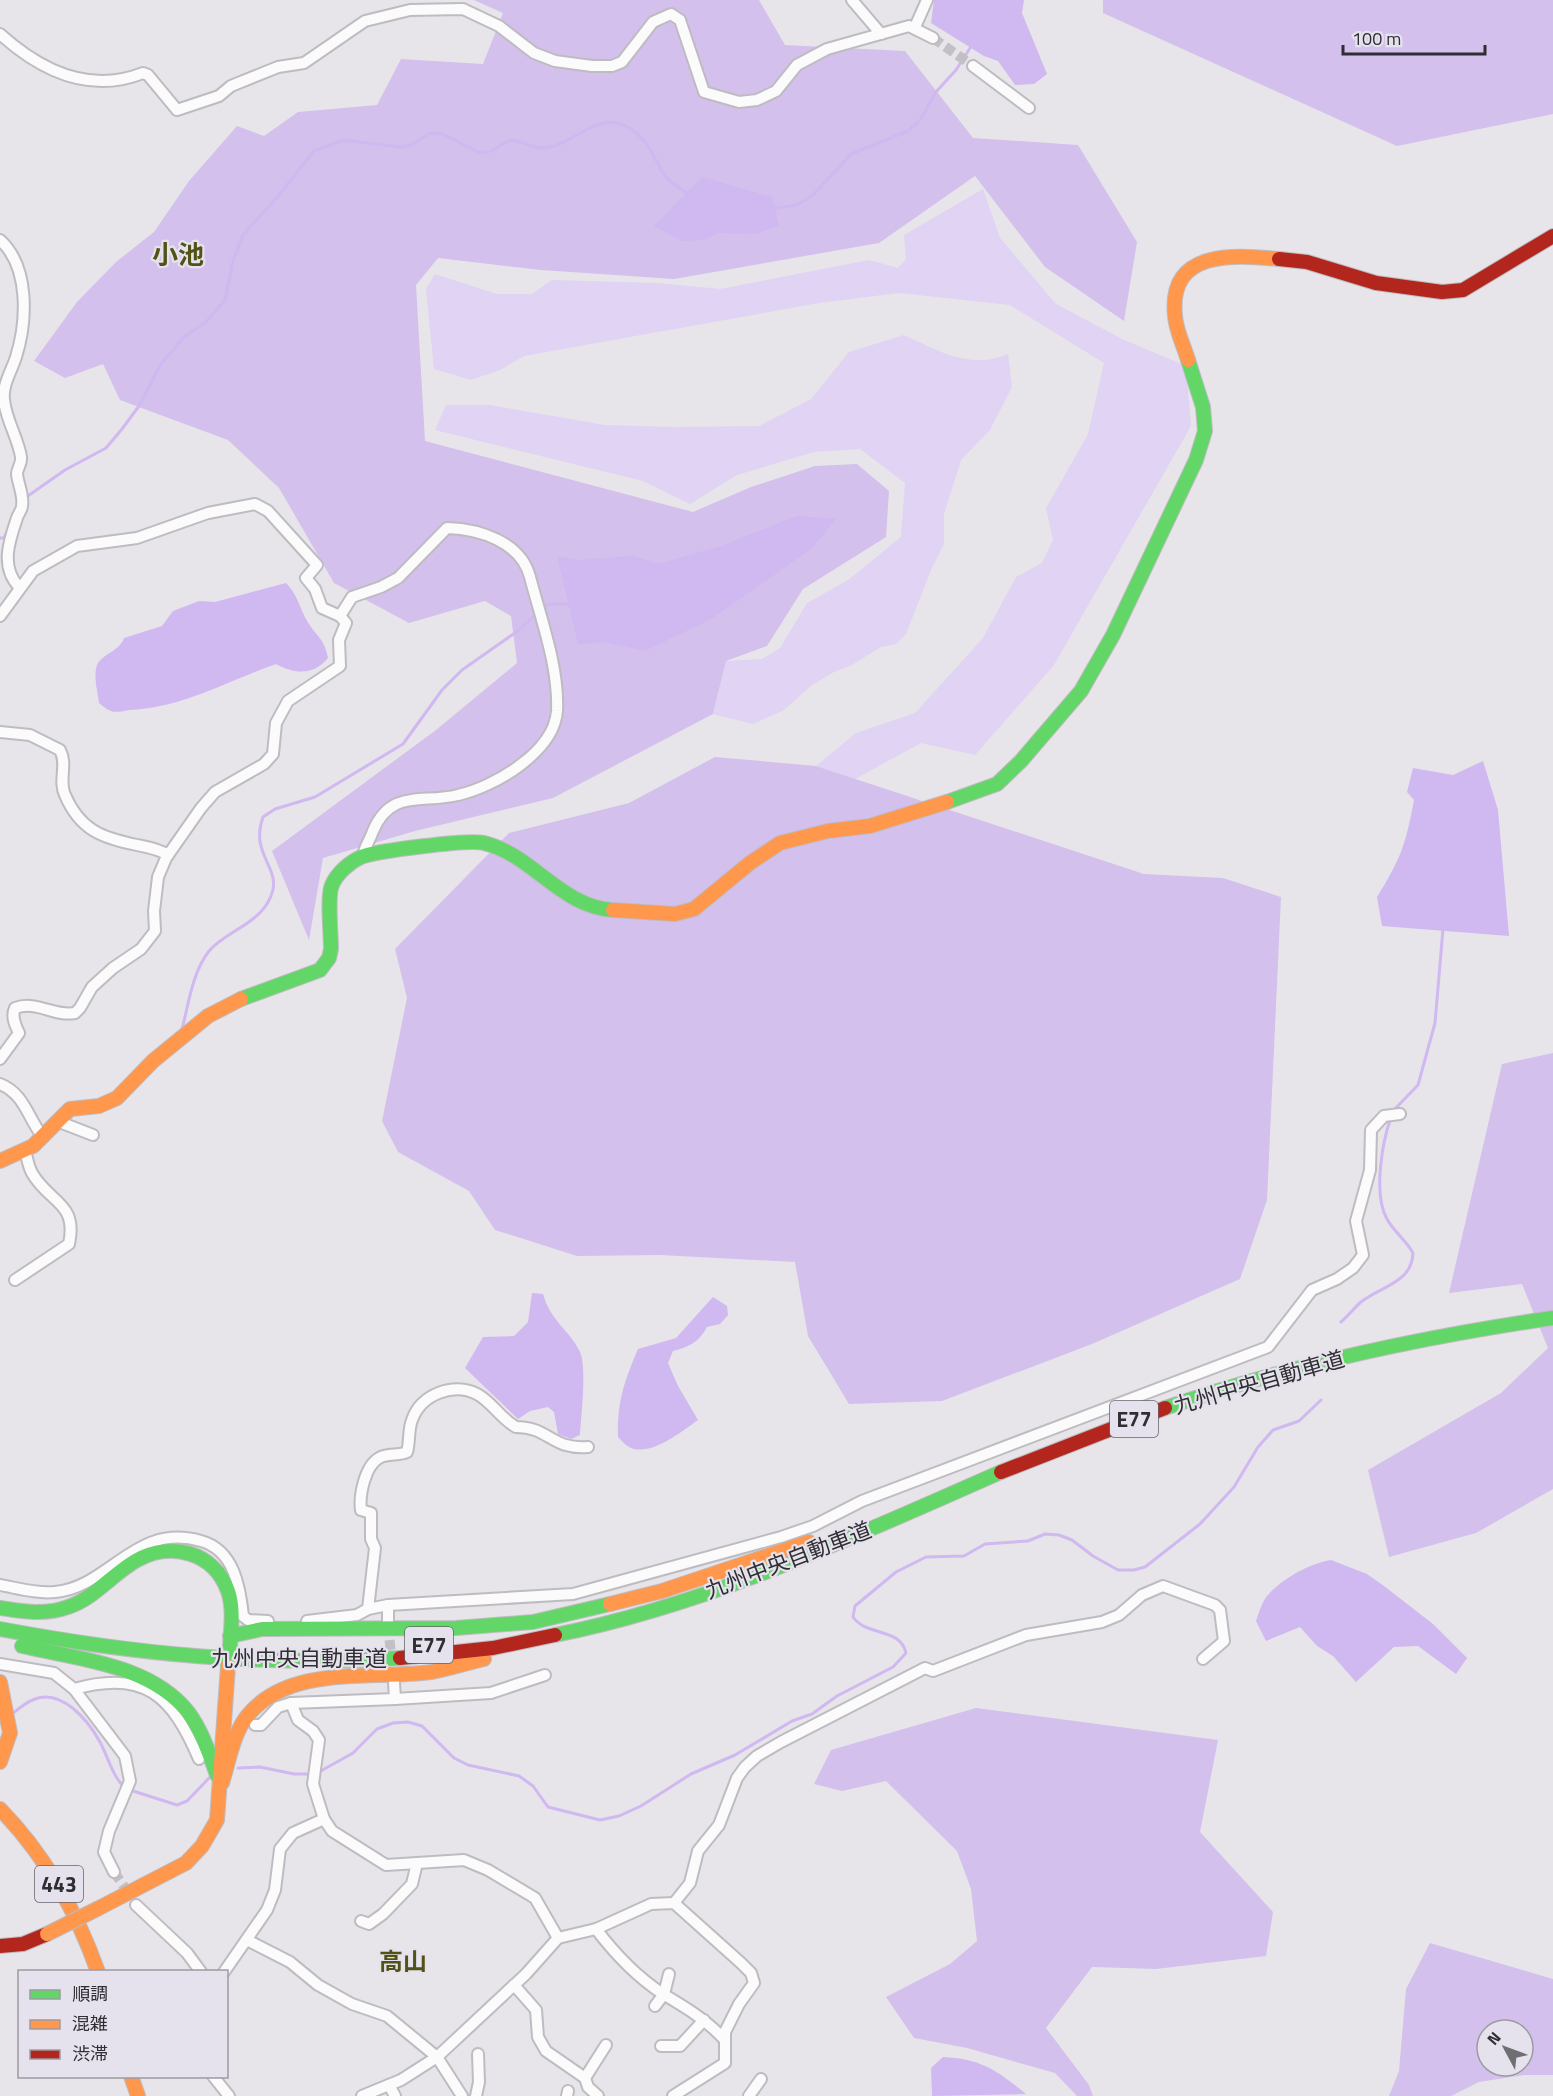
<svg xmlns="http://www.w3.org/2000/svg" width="1553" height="2096" font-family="'Titillium Web','Noto Sans JP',sans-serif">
<rect width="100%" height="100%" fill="#e7e5ea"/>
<g fill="#e0d3f3">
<path d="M983,189L1000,238L1056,304L1124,340L1186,366L1191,426L1054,665L975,755L921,743L855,779L816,766L856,733L915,713L983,638L1016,577L1042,563L1053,540L1046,508L1088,434L1104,363L1010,305L899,293L819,303L524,356L500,370L471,380L434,369L426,289L435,274L497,294H532L552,280L658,283L720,289L869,260L898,268L906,259L904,235Z"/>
<path d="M904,335C938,351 971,370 1008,354L1012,387L990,430L961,460L944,514V544L931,570L906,634L896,644L881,647L850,666L834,672L812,685L784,710L753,724L713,714L726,661L762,659L780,648L807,603L848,580L901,537L905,483L860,449L814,452L737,475L690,504L643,481L435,430L446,405H490L605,425L674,427L759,426L811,399L849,352Z"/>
</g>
<g fill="#d3c0ed" fill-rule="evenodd">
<path d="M474,0H759L785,45L905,51L973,138L1078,145L1137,242L1124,321L1045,267L975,176L879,243L674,279L541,270L438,258L416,285L425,441L693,512L751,487L815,466L857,464L889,491L886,537L803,589L767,646L726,661L713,714L553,798L415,831L323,858L309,940L272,851L436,730L517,663L511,616L485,601L409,623L334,583L279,488L228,440L120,400L103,364L65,378L34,361L77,302L116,262L154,232L189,181L237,126L264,136L298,112L377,105L401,59L483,64L503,13Z"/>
<path d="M1103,0H1553V114L1397,146L1103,13Z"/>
<path d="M715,757L816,766L1144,874L1223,878L1281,897L1267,1200L1240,1279L1092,1344L942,1401L849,1404L808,1336L795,1262L660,1255L577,1256L495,1230L469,1191L398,1152L382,1121L407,998L395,949L509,833L629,803Z"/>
<path d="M1553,1053V1489L1476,1533L1389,1557L1368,1470L1501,1393L1548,1348L1522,1284L1449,1293L1502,1064Z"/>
<path d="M976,1708L1218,1740L1200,1832L1273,1912L1266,1956L1156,1969L1092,1967L1046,2028L1089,2085L1093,2096H1077L1055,2073L967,2048L914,2038L886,1997L950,1964L977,1941L971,1889L957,1851L886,1781L842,1791L814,1784L831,1750Z"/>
<path d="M1430,1943L1553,1979V2075H1524L1479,2082L1451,2096H1389L1399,2071L1406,1989ZM1487,2030H1523V2066H1487Z"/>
</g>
<g fill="#d0b8f0">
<path d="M934,0H1024L1022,13L1047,74L1034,84L1015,85L998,61L984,56L931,23Z"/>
<path d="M702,177L772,197L779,226L755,234L720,233L703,240L682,241L654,226Z"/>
<path d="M797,516L836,519L811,549L713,618L645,651L604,642L578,644L557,556L579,560L633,556L658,564L718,547Z"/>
<path d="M286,583C298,595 299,607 307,621C317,637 324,638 328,658C313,676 295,674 276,664C227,681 182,708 129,710C124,711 116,713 111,711C107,710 103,706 99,703C98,693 94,679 96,669C98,654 119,653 124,638L162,626L173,611L199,601L215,602Z"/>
<path d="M1483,761L1498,810L1509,936L1382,926L1377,897C1401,859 1406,843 1414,800L1407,792L1413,768L1453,775Z"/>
<path d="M532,1293L543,1294C551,1322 569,1329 580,1352C587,1367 581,1417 580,1435L571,1439L558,1434L554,1412L548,1407L530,1411L518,1419L465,1368L483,1337L514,1336L528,1322Z"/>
<path d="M713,1297L727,1306L728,1315L720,1324L707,1327C699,1342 689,1347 673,1351L668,1363L678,1386L698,1420C682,1431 650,1458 629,1447C625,1445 621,1440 618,1437C617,1402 624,1382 638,1349L676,1338Z"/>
<path d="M1331,1560L1367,1574L1384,1586L1433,1624L1467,1658L1456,1674L1418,1646L1394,1647L1356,1682L1333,1656L1317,1646L1300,1627L1266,1641L1256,1621C1259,1613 1262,1601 1268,1595C1283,1578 1309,1564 1331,1560Z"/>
<path d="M943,2057C982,2059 996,2070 1026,2094L932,2096L931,2068Z"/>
</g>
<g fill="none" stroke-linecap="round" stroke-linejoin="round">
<g stroke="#d0b8f0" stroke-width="3">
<path d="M771,209L797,205L813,195L851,154L908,131L921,119L935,93L956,70L972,45"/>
<path d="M25,498L65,470L106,448L122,429L139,406L161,364L184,337L207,321L225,300L233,261L243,235L280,194L314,151L343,140L400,147L411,145L430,133L443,134L480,153L491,151L510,140C523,141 532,149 546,148C574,145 601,106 632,130C652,144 653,157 664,175C670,183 681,189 690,195"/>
<path d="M0,538H4L7,532"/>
<path d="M541,609L549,604H572"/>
<path d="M182,1029C189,1003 192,973 209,951C226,931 260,924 271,896C283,868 249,855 263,817L275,809L315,797L403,744L442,690L462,670L519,630L536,614"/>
<path d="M1393,1111L1418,1085L1435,1023L1443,929"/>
<path d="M1341,1322C1348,1316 1354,1308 1361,1302C1381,1286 1412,1283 1413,1253C1406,1240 1394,1232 1387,1219C1373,1195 1382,1143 1391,1117"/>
<path d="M11,1715C18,1709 26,1702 35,1699C62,1689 88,1720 100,1742C108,1757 112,1775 124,1787"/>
<path d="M238,1768L260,1767L294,1774H312"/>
<path d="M319,1772L353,1753L377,1729L393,1723L408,1722L422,1726L454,1758L468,1765L519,1776L533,1786L548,1807L600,1820L619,1816L641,1806L691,1774L735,1755L792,1721L812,1714L837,1696L893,1667L906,1653C900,1627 867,1637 853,1617L855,1606L896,1572L926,1557L964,1556L985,1544L1028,1541L1045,1534L1059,1535L1072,1540L1093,1556L1118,1570H1134L1145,1567L1200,1524L1234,1487L1258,1447L1273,1430L1299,1421L1321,1400"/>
<path d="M130,1790L177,1805L187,1801L211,1776"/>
</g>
<g stroke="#c2c0c5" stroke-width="10" stroke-dasharray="10 5" stroke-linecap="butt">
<path d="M933,38L973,66"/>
<path d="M388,1625L392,1663"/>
<path d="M114,1872L130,1895"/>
</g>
<g stroke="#bebcc0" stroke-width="14">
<g id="street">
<path d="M852,0L881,34"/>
<path d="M915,27L927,0"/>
<path d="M0,34C41,71 90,94 143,73L148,75L177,110L219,96L231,86L278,67L304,63L365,21L410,10L463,9L499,26L534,53L555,61L592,66H612L622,62L653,22L671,14L680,20L704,92L739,102L757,100L776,91L797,65L827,49L909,26L933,38"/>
<path d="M973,66L1029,108"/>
<path d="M0,240C30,267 27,322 16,357C12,370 2,385 4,400C6,420 18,438 21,457C22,464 17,468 17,474C18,484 24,496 22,506C22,510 18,514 17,518C9,541 0,567 19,587"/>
<path d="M0,616L33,571L77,546L137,538L208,513L255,504L268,511L317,565L306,578L315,589L322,608L340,616L346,623L339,640L340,666L288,701L276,723L273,754L264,764L215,792L201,808L166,858L158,877L154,911L155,931L141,949L113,968L92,987L80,1008L75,1013C54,1017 37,1000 15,1008C11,1016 15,1025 19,1033L0,1059"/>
<path d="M340,616L352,597L381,587L398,578L447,528C480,529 521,542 530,577C541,619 559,667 557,711C554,752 494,787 458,795C423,804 391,788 373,831C370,840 364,848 363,856"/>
<path d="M0,732L30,735L60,750C68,765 58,780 65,795C80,830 102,838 137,845C147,847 159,849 168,855"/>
<path d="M0,1084C25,1094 28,1119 43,1137"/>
<path d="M57,1121L93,1135"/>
<path d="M15,1280L69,1244C78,1202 49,1203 32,1173C28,1166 27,1157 25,1150"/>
<path d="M0,1585C17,1588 37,1594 55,1592C110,1587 135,1522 201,1541C234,1550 240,1587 243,1616L248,1620L268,1621"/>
<path d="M388,1605L573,1594L781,1537L813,1526L862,1501L1268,1347L1312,1290L1337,1279L1353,1268L1363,1255L1356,1221L1370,1170L1371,1130L1384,1116L1400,1114"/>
<path d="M307,1621L357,1615L368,1609"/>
<path d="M388,1622V1605L368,1609L375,1548L371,1539V1513L361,1510C359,1495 365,1466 379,1458C387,1453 399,1456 407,1452C410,1442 408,1430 412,1420C421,1394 454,1382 477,1394C492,1402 501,1419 516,1427C550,1427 551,1450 588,1447"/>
<path d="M0,1664L54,1673L74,1689L125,1756L130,1781L109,1831L104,1852L114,1872"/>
<path d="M394,1682L395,1699L491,1693L545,1675"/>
<path d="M74,1689C145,1669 172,1696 199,1759"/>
<path d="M291,1703L298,1720L313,1731L319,1740L313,1784L324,1819L332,1831L386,1865L464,1860L488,1870L535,1898L558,1938"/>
<path d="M255,1725H261L278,1707L291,1703L395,1699"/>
<path d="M674,1903L690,1883L698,1851L719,1825L737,1778L745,1767L757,1756L781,1742L925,1668L933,1671L1026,1635L1102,1622L1119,1615L1142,1595L1163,1586L1215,1605L1220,1610L1224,1641L1203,1659"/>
<path d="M136,1905L187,1953L201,1972"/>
<path d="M361,1921L369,1924L383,1914L412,1884L417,1863"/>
<path d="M596,1929C615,1954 637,1977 663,1994C685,2007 705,2019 723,2038"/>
<path d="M247,1940L290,1962L318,1985L352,2004L387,2016L437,2057L462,2096"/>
<path d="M224,1972L267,1910L275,1890L280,1849L293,1833L324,1819"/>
<path d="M514,1985L536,2010L538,2037L546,2051L585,2078L588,2087L598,2096"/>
<path d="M655,2006L664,1994L669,1974"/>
<path d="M661,2046H680L704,2020"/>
<path d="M213,2076L229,2096"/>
<path d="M585,2078L606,2045"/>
<path d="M389,2085L395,2096"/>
<path d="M362,2096L401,2080L437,2057L526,1974L558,1938L596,1929L651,1904L674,1903L741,1963L751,1973L754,1983L739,2004L725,2032V2063L673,2096"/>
<path d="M476,2096L479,2082L478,2054"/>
<path d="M567,2096L568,2091"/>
<path d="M749,2096L761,2079"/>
</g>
</g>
<g stroke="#bebcc0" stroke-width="16">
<g id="fast">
<path d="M947,802L997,784L1021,761L1081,691L1113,635L1196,460L1205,431L1203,407L1188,360"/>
<path d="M241,999L320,970L329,958L331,949C331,934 327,896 332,885C337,873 350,862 361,857C376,851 469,839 484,843C533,855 561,907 613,910"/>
<path d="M1165,1408C1291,1365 1421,1337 1553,1318"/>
<path d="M0,1608C23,1612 46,1615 68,1607C95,1598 112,1574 137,1560C171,1541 214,1552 228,1591C234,1608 231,1628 230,1646"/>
<path d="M0,1629C133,1654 264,1667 400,1658"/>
<path d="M555,1635C711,1604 857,1535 1001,1472"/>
<path d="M230,1636L262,1629L456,1628L533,1622L610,1604"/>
<path d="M22,1646C77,1659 150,1664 188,1712C202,1731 209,1753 217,1775"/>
</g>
</g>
<g stroke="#bebcc0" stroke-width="16">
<g id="slow">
<path d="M1188,360C1184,346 1176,331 1175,316C1168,249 1234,255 1279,259"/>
<path d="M613,910L675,914L694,909L750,863L780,843L828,831L870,826L947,802"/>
<path d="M0,1161L33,1146L70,1109L99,1106L117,1098L153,1061L208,1016L241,999"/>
<path d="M610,1604L662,1591L809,1542"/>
<path d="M0,1682L10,1733L0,1762"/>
<path d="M222,1783C229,1761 233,1733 248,1715C291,1664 372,1680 431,1672C449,1669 466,1663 484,1659"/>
<path d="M0,1809C46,1856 76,1910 98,1972"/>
<path d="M99,1908L186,1863L202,1846L217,1820L228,1666"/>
<path d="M131,2076L138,2096"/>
</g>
</g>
<g stroke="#bebcc0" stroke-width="16">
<g id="jam">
<path d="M1279,259L1307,262L1376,283L1442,292L1463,290L1553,236"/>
<path d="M1001,1472L1165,1408"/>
<path d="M400,1658L493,1648L555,1635"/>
<path d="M0,1946L23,1944L47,1934"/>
</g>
</g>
<use href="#street" stroke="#fbfbfc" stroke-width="10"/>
<use href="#fast" stroke="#63d668" stroke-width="14"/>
<use href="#slow" stroke="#ff974d" stroke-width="14"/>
<use href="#jam" stroke="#b3261e" stroke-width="14"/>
<g stroke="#bebcc0" stroke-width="16" stroke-linecap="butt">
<path id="slow-bridge" d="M47,1934L99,1908"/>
</g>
<use href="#slow-bridge" stroke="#ff974d" stroke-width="14"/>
</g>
<g text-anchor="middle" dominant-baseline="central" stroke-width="4.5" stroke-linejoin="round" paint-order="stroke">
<g fill="#e6e2ed" stroke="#66646a" stroke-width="1.5">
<rect x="1110" y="1401" width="48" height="36" rx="4.5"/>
<rect x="405" y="1627" width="48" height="36" rx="4.5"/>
<rect x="35" y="1866" width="48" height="36" rx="4.5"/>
</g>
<g font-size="21" font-weight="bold" fill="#2f2e32">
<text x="1134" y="1419">E77</text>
<text x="429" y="1645">E77</text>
<text x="59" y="1884">443</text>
</g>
<g font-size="22" fill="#2f2e32" stroke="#e6e2ed">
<text transform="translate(1259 1382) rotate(-16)">九州中央自動車道</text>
<text transform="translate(788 1560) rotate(-21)">九州中央自動車道</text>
<text x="299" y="1658">九州中央自動車道</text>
</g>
<g font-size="24" font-weight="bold" fill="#525216" stroke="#e6e2ed">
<text x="403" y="1961">高山</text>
</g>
<g font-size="26" font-weight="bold" fill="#525216" stroke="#e6e2ed">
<text x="178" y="254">小池</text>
</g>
</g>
<rect x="18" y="1970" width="210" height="108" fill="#e6e2ed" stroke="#9d9aa2" stroke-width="1.5"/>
<rect x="30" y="1990" width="30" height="9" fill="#63d668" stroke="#9d9aa2" stroke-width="1.5"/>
<text x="72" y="2000" font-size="18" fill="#2f2e32">順調</text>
<rect x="30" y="2020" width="30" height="9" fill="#ff974d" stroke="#9d9aa2" stroke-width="1.5"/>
<text x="72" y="2030" font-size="18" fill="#2f2e32">混雑</text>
<rect x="30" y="2050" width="30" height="9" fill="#b3261e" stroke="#9d9aa2" stroke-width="1.5"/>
<text x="72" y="2060" font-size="18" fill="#2f2e32">渋滞</text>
<g transform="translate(1505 2048) rotate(311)"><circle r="28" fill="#e6e2ed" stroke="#9d9aa2" stroke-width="1.5"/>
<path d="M0-4.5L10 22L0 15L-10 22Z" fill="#6f6e72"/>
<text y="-9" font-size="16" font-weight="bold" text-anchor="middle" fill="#2f2e32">N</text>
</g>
<path d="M1343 45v9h142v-9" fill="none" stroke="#2f2e32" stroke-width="3"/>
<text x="1352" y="45" font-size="18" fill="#2f2e32" stroke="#e6e2ed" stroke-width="4.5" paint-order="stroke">100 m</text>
</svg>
